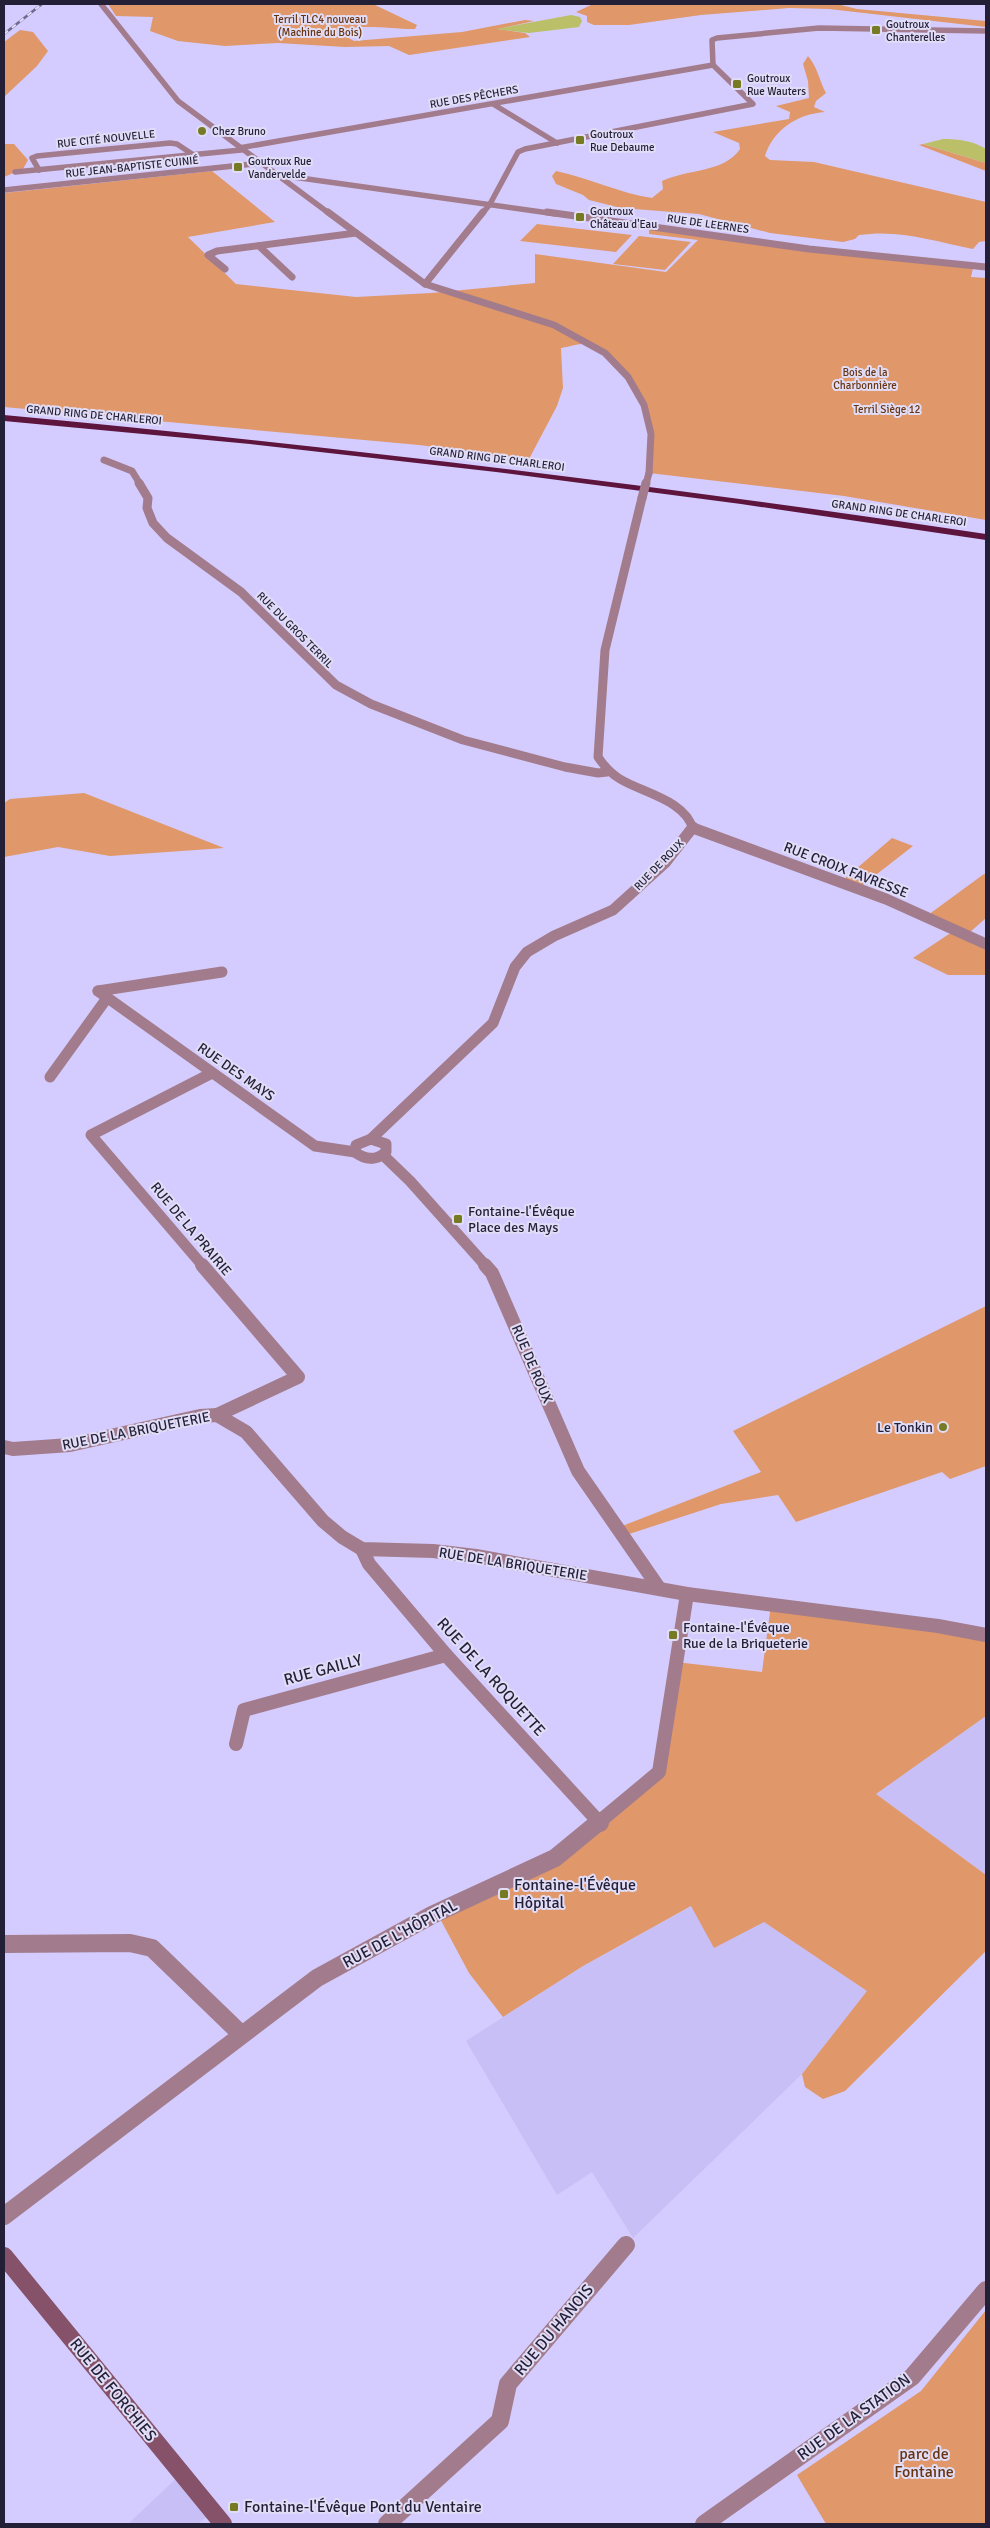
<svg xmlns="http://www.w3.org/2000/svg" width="990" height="2528" font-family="Signika,sans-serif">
<rect width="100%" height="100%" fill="#d4ccff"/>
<g fill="#c8bff7">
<path d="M986,1716V1875L876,1794Z"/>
<path d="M692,1906L764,1922L867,1991L802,2074L633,2238L592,2172L557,2195L466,2041L583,1966Z"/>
<path d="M181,2474L213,2513L197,2524H128Z"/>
</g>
<g fill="#e09769">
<path d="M108,4H378L375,5L417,25L415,29C397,30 351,22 340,33L354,41L462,32L525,20L534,21L498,29L525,33L530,37L409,55L389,46L345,47L278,43L225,46L178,41L150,31L153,17L116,16Z"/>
<path d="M593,4H837L857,9L986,21V27L829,9L789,8L701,15L629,25H594L587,22V16L576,12Z"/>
<path d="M20,30L33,32L48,51L37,66L4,97V42Z"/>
<path d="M808,56C818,68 819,80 826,93L816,101L814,107L825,112C797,114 773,130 765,156L770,160L814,162L986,202V241L979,242L973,249C934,241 899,229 859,235L855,239L843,242L770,233L699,214L621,208L589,200L583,195L556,184L552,176L556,171C589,178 619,193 652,198L663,189L662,181C687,169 724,173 740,149L739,143L713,132L789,119L790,112L776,106L809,98L808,81L803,64Z"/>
<path d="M4,144H14L28,160L23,169L4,177Z"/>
<path d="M923,144L986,163V171L919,145Z"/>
<path d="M212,171L275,222L188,237L236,284L356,297L431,293L535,283V254L666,272L698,240L649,234V229L973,268L971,277L986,278V520L844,496L649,473C652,425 650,402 615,364C609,357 599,345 588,344C580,343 569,347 561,348L563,388L557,406L529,459L419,445L4,407V193Z"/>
<path d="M537,224L632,235L616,252L520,241Z"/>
<path d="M639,236L691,242L665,270L613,264Z"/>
<path d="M84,793L224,848L110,856L58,847L4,857V803L10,799Z"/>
<path d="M892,838L913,846L859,888L842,881Z"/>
<path d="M984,874L986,875V918L969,933L928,915Z"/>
<path d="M955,930L986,944V975H948L913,958Z"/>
<path d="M986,1306V1466L950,1479L942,1472L796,1522L778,1495L721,1504L623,1536L617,1528L761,1472L733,1431Z"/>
<path d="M771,1605L986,1639V1716L876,1794L986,1875V1951L845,2091L823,2099L805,2087L802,2074L867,1991L764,1922L714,1948L691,1906L583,1966L503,2017L469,1973L437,1913L555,1858L659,1772L676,1662L762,1672Z"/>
<path d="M986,2310V2524H826L797,2475L921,2391Z"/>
</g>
<g fill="#bbc068">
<path d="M571,15L580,17L582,21L579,27L529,33L496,29Z"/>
<path d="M943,139C959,139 973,141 986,149V163L923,144Z"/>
</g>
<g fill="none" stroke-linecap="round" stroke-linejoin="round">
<g stroke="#a27c8c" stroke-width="5.5">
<path d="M101,4L178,101L330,214"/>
<path d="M713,65L712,40L717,38L819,28L986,31"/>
<path d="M493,104L557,143"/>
<path d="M239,148L713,65"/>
<path d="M39,170L32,158L37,156L170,143L177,144L192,154"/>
<path d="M15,172L241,150"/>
<path d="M279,175L556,214"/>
<path d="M4,190L262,163"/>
<path d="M482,214L490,204L518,152L525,149L753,104L713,65"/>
</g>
<g stroke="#a27c8c" stroke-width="7">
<path d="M328,212L425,284L554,325L605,353L628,377L644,405L651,434L649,473"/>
<path d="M547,212L809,249L986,267"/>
<path d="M259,246L292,277"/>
<path d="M225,269L208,255L217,251L356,233"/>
<path d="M425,284L483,212"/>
<path d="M104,460L132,471L140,484"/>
</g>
<g stroke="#a27c8c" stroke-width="9">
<path d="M139,483L148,498L147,508L153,523L167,538L241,592L336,685L371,704L463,740L565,767L598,773L607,772"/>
<path d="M642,498L605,650L598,757C604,766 610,773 620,779C643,793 685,800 693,829"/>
</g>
<g stroke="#a27c8c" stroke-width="11">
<path d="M693,828L886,899L986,944"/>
<path d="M98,991L315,1146L355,1152"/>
<path d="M98,991L222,972"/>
<path d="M50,1077L107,998"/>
<path d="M371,1139L493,1023L515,967L527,952L554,936L613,910L665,863L693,827"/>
<path d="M371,1139L386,1144V1152C376,1161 365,1160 355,1152L356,1145Z"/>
<path d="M383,1155L410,1181L486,1266"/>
<path d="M203,1266L91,1135L212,1073"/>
</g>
<g stroke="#a27c8c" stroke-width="14">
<path d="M202,1265L298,1377L217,1415"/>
<path d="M485,1265L492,1273L578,1471L659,1588"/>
<path d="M4,1447L13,1449L70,1445L200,1416L217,1415L246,1432L323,1521L342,1537L362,1549L433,1551L476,1556L687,1594L938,1626L986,1635"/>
<path d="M362,1549L369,1564L446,1655L599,1822"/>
<path d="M236,1744L244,1710L446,1655"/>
<path d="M599,1822L659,1772L687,1594"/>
</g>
<g stroke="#a27c8c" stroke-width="18">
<path d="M598,1821L600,1823"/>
<path d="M4,1944L130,1943L152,1948L241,2034"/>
<path d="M4,2216L317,1978L432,1915L555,1858L600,1821"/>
<path d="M387,2524L500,2421L508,2384L626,2245"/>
<path d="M704,2524L912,2377L986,2290"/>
</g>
<path stroke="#865269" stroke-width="18" d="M4,2256L223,2524"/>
<path fill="#5e153d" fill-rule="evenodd" d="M4,415C333,446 660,485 986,534V540L741,504L496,472L250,444L4,421Z"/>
<g stroke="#706b8e" stroke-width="2.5">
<path id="rail" d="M4,34L42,4"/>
</g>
<use href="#rail" stroke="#e1ddf7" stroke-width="2" stroke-dasharray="5" stroke-linecap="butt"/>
<path stroke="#a27c8c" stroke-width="7" d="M646,484L649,473"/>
<path stroke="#a27c8c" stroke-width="9" d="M642,498L646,483"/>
</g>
<g fill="#767a23" stroke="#e1ddf7" stroke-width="2">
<rect x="871" y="25" width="10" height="10" rx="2.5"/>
<rect x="732" y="79" width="10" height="10" rx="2.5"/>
<circle cx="202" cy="131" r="5"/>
<rect x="575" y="135" width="10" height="10" rx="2.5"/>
<rect x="233" y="162" width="10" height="10" rx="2.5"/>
<rect x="575" y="212" width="10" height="10" rx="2.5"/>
<rect x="453" y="1214" width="10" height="10" rx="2.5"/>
<circle cx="943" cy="1427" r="5"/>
<rect x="668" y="1630" width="10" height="10" rx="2.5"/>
<rect x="499" y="1889" width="10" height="10" rx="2.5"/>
<rect x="229" y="2502" width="10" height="10" rx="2.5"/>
</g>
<g text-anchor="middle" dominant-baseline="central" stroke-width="4" stroke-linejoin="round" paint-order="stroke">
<g font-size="11" fill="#663410" stroke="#e1ddf7">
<text x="320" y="19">Terril TLC4 nouveau<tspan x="320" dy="13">(Machine du Bois)</tspan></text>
<text x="865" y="372">Bois de la<tspan x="865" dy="13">Charbonnière</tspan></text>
<text x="887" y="409">Terril Siège 12</text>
</g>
<g font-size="11" fill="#231f36" stroke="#e1ddf7" text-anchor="start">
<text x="886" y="24">Goutroux<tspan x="886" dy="13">Chanterelles</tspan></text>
<text x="747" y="78">Goutroux<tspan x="747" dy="13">Rue Wauters</tspan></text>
<text x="212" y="131">Chez Bruno</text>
<text x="590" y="134">Goutroux<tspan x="590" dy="13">Rue Debaume</tspan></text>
<text x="248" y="161">Goutroux Rue<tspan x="248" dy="13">Vandervelde</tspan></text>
<text x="590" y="211">Goutroux<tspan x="590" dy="13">Château d'Eau</tspan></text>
</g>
<g font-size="11" fill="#231f36" stroke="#e1ddf7">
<text transform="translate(474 97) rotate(-10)">RUE DES PÊCHERS</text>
<text transform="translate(106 139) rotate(-6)">RUE CITÉ NOUVELLE</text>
<text transform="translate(132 167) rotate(-6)">RUE JEAN-BAPTISTE CUINIÉ</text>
<text transform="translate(708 224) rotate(8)">RUE DE LEERNES</text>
<text transform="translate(94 415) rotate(5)">GRAND RING DE CHARLEROI</text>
<text transform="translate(497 459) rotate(7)">GRAND RING DE CHARLEROI</text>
<text transform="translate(899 513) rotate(8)">GRAND RING DE CHARLEROI</text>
<text transform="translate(295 630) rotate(45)">RUE DU GROS TERRIL</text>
<text transform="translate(659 865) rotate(-46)">RUE DE ROUX</text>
</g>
<g font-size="14" fill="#231f36" stroke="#e1ddf7">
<text transform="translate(846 870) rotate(21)">RUE CROIX FAVRESSE</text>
<text transform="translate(236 1072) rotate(35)">RUE DES MAYS</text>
<text transform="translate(191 1229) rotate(50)">RUE DE LA PRAIRIE</text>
<text transform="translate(532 1364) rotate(67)">RUE DE ROUX</text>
<text transform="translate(136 1431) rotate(-11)">RUE DE LA BRIQUETERIE</text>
<text transform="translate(513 1564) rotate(9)">RUE DE LA BRIQUETERIE</text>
</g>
<g font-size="14" fill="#231f36" stroke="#e1ddf7" text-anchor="start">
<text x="468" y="1211">Fontaine-l'Évêque<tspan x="468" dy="16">Place des Mays</tspan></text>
<text x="933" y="1427" text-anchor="end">Le Tonkin</text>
<text x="683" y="1627">Fontaine-l'Évêque<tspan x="683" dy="16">Rue de la Briqueterie</tspan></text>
</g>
<g font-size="16" fill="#231f36" stroke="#e1ddf7">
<text transform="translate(323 1670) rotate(-15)">RUE GAILLY</text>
<text transform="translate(491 1677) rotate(48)">RUE DE LA ROQUETTE</text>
<text transform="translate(400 1934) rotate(-28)">RUE DE L'HÔPITAL</text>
<text transform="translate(554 2330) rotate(-50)">RUE DU HANOIS</text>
<text transform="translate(113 2390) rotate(51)">RUE DE FORCHIES</text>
<text transform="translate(854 2417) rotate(-36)">RUE DE LA STATION</text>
</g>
<g font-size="16" fill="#231f36" stroke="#e1ddf7" text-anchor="start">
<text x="514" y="1885">Fontaine-l'Évêque<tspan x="514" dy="18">Hôpital</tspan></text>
<text x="244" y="2507">Fontaine-l'Évêque Pont du Ventaire</text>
</g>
<g font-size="16" fill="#663410" stroke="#e1ddf7">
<text x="924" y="2454">parc de<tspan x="924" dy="18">Fontaine</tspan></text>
</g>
</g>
<rect width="990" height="2528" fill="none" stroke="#231f36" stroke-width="10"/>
</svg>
